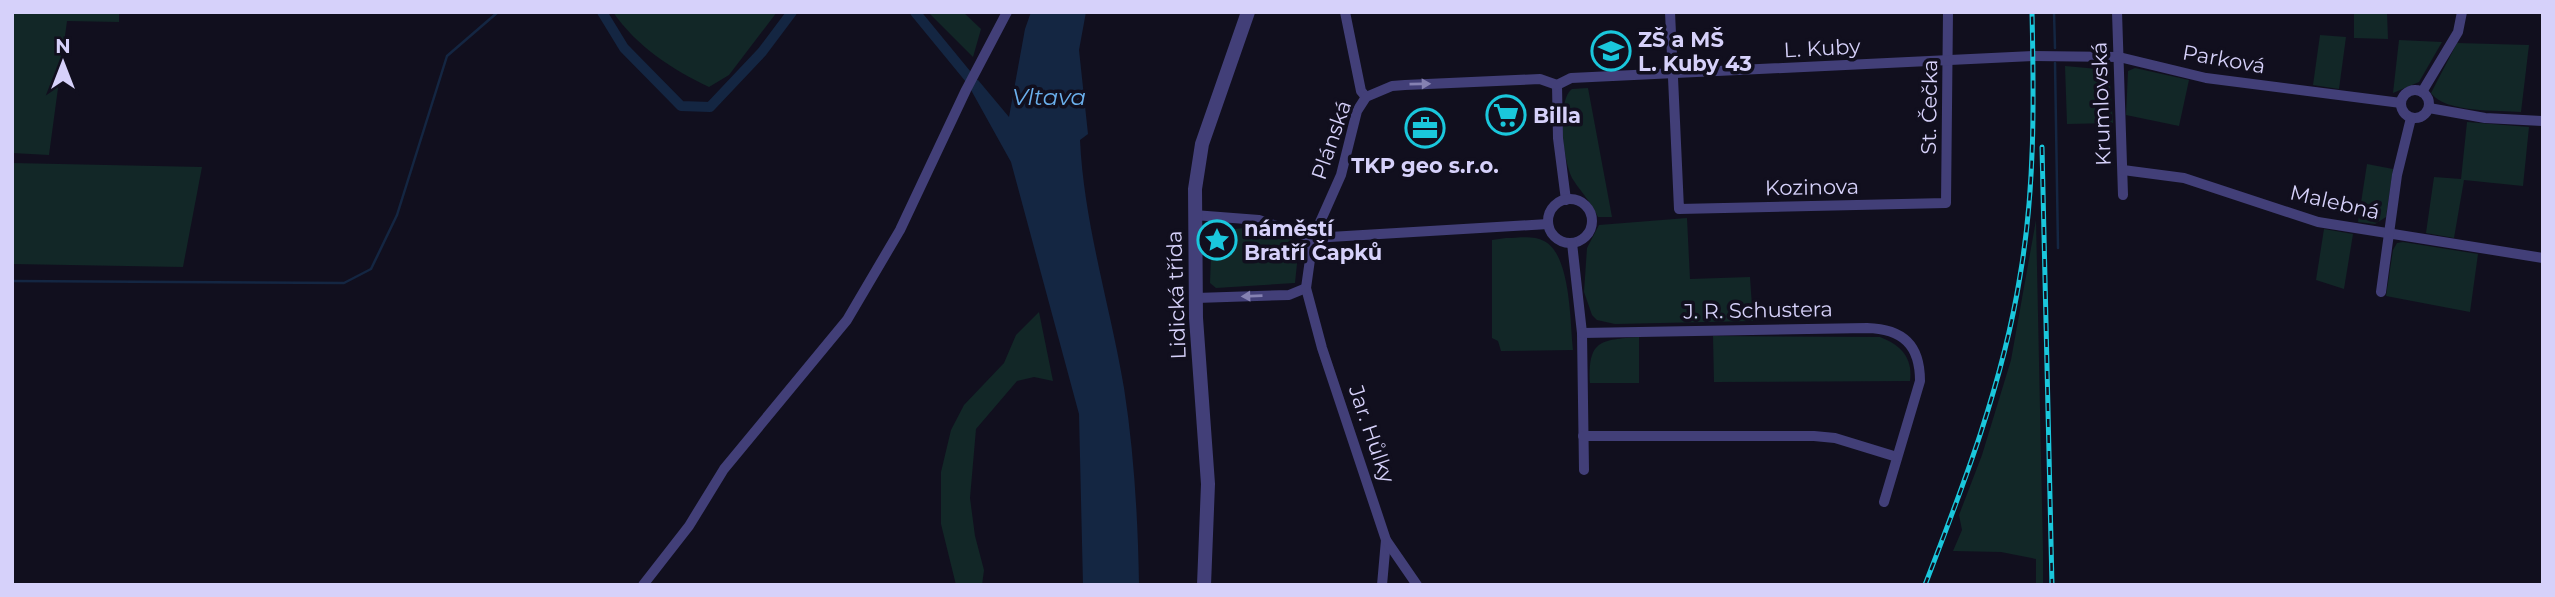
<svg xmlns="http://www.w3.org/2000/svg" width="2555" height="597" font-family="Montserrat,sans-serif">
<rect width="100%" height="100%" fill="#110f1e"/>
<g fill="#122727">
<path d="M12,12H119V22L67,21L49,155L12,153Z"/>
<path d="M613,12H777L729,75L709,87C673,70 636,46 613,12Z"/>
<path d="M928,12H963L981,29L973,57Z"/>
<path d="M2354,12H2387L2388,39L2354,38Z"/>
<path d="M2320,35L2346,37L2339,89L2313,85Z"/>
<path d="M2399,40L2442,42L2419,82L2393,93Z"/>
<path d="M2457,43L2529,45L2521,112C2498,110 2445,113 2431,93Z"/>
<path d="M2065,66L2109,70L2113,123L2067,124Z"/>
<path d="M2135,68L2189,80L2179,126L2126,115L2128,71Z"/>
<path d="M1588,88L1612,217H1598C1592,203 1581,192 1574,181C1563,165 1556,100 1572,89Z"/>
<path d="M2467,122L2529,127L2523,186L2464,180L2454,238L2426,233L2434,177L2461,179Z"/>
<path d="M12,163L202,167L183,267L12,264Z"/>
<path d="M2367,164L2393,169L2386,217L2375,224L2358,222Z"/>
<path d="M1687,218L1690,279L1750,277L1753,321L1615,324L1597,320L1592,315L1584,292L1587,248L1599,225Z"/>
<path d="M2036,220L2043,551V585H2036V559L2001,552L1953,551L1962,530L1959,515L1982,455L2011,360Z"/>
<path d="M1243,228L1269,230L1291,238L1298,254L1295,283L1216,288L1210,283L1212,232Z"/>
<path d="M2324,229L2353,234L2344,289L2316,280Z"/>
<path d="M1506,238C1518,238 1534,235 1544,241C1571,254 1570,323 1573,350L1501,351L1498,341L1492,338V240Z"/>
<path d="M2403,242L2478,254L2470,312L2386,296L2393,250L2397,243Z"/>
<path d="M1039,312L1053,381L1034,377L1017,381L976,429L970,498L975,536L984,570L982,585H956L941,524V472L951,430L964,405L1004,363L1016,335Z"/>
<path d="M1713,336L1880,337C1901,345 1913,358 1910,381L1714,382Z"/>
<path d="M1639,337V383H1590C1588,340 1600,340 1639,337Z"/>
</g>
<path fill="#142642" d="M1031,12H1086L1079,50L1088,134L1080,140C1084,224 1110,305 1124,388C1134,452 1138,519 1139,585H1083L1079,414L1011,162L971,90L978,80L1009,117L1025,29Z"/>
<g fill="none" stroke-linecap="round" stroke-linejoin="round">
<g stroke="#142642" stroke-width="2.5">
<path d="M2054,12L2055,48"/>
<path d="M2055,63L2058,248"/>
<path d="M12,281L344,283L371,269L397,215L447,56L498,12"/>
</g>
<g stroke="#142642" stroke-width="10">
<path d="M602,12L624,48L681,106L710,107L762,52L792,12"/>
<path d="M915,12L975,85"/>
</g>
<g stroke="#423f78" stroke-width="10">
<path d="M1345,12L1361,91L1366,97"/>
<path d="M1670,12L1679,209L1946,203L1948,12"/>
<path d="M2117,12L2123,195"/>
<path d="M1557,85L1558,138L1566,200"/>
<circle cx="2415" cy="104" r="14"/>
<path d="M2422,92L2458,32L2462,12"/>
<path d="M2429,108L2485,118L2543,121"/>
<path d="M2123,170L2184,178L2318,222L2543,258"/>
<circle cx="1570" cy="221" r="22"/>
<path d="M1194,215L1259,220L1313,238L1548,224"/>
<path d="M1572,243L1582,333L1584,470"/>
<path d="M2381,292L2397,175L2411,118"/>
<path d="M1196,298L1289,295L1306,288"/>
<path d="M1582,333L1867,328C1903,329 1920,345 1920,381L1884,502"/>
<path d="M1583,436H1814L1835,438L1897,457"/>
<path d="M643,585L689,526L724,469L847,320L900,230L966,90L1007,12"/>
<path d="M1382,585L1386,540"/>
<path d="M1417,585L1386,540L1322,348L1306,288L1313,238L1341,175L1357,111L1366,97L1392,86L1405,85L1540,79L1557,85L1571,78L2033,56L2119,57L2206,78L2401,103"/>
</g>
<path stroke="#423f78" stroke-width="14" d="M1204,585L1208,484L1196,318L1195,189L1202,144L1248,12"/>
<g stroke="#1ac7dc" stroke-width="5">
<g id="rail">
<path d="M2042,147L2052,585"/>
<path d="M1925,585C1964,484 2003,383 2020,276C2035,189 2034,101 2032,12"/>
</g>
</g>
<use href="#rail" stroke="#110f1e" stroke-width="2.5" stroke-dasharray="8" stroke-linecap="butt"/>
</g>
<defs><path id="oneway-solid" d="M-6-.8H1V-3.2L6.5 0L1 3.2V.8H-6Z" transform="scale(1.75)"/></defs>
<g fill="#8581b2">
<use href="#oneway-solid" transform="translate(1420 84) rotate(-1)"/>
<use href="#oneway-solid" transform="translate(1252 296) rotate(178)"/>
</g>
<defs>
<g id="school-ring" transform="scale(2.0125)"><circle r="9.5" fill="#110f1e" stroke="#1ac7dc" stroke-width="1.5"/><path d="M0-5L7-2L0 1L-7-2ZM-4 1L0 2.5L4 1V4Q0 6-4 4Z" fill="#1ac7dc"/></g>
<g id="supermarket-ring" transform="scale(2.0125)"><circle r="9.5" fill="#110f1e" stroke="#1ac7dc" stroke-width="1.5"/><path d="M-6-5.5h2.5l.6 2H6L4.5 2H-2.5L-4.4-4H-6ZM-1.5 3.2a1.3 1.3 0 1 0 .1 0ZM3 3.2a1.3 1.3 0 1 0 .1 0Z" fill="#1ac7dc"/></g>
<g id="office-ring" transform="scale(2.0125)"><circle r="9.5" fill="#110f1e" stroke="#1ac7dc" stroke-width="1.5"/><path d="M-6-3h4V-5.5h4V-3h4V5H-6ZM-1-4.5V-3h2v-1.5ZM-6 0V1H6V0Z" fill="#1ac7dc"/></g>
<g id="sight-ring" transform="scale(2.0125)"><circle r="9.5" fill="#110f1e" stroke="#1ac7dc" stroke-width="1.5"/><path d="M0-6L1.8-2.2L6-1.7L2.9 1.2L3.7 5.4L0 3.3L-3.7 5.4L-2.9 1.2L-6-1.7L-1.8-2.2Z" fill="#1ac7dc"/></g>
</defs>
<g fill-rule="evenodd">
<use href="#school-ring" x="1611" y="51"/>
<use href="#supermarket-ring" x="1506" y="115"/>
<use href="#office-ring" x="1425" y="128"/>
<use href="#sight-ring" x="1217" y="240"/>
</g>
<g text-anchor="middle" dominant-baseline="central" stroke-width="7" stroke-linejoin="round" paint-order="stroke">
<g font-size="21" font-weight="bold" fill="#d6d1fa" stroke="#110f1e" text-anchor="start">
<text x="1638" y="39">ZŠ a MŠ<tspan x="1638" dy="24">L. Kuby 43</tspan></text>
<text x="1533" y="115">Billa</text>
<text x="1425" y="165" text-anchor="middle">TKP geo s.r.o.</text>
<text x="1244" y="228">náměstí<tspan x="1244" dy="24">Bratří Čapků</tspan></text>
</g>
<g font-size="21" fill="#d6d1fa" stroke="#110f1e">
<text transform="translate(1822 48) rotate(-3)">L. Kuby</text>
<text transform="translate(2224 59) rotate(10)">Parková</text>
<text transform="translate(2101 104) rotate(-92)">Krumlovská</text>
<text transform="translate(1929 107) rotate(-89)">St. Čečka</text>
<text transform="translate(1331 140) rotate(-71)">Plánská</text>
<text transform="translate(1812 187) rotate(-1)">Kozinova</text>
<text transform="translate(2335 202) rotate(13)">Malebná</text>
<text transform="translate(1176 295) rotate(-92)">Lidická třída</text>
<text transform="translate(1758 310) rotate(-1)">J. R. Schustera</text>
<text transform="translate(1372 434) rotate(71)">Jar. Hůlky</text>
</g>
<g font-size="23" font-style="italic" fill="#6bb0ed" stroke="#110f1e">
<text x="1049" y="97">Vltava</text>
</g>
</g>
<rect width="2555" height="597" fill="none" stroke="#d6d1fa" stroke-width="28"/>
<g transform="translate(63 63)" stroke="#110f1e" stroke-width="5" paint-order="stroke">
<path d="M0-5L12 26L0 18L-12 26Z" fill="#d6d1fa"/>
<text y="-10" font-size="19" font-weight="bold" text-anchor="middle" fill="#d6d1fa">N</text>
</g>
</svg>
